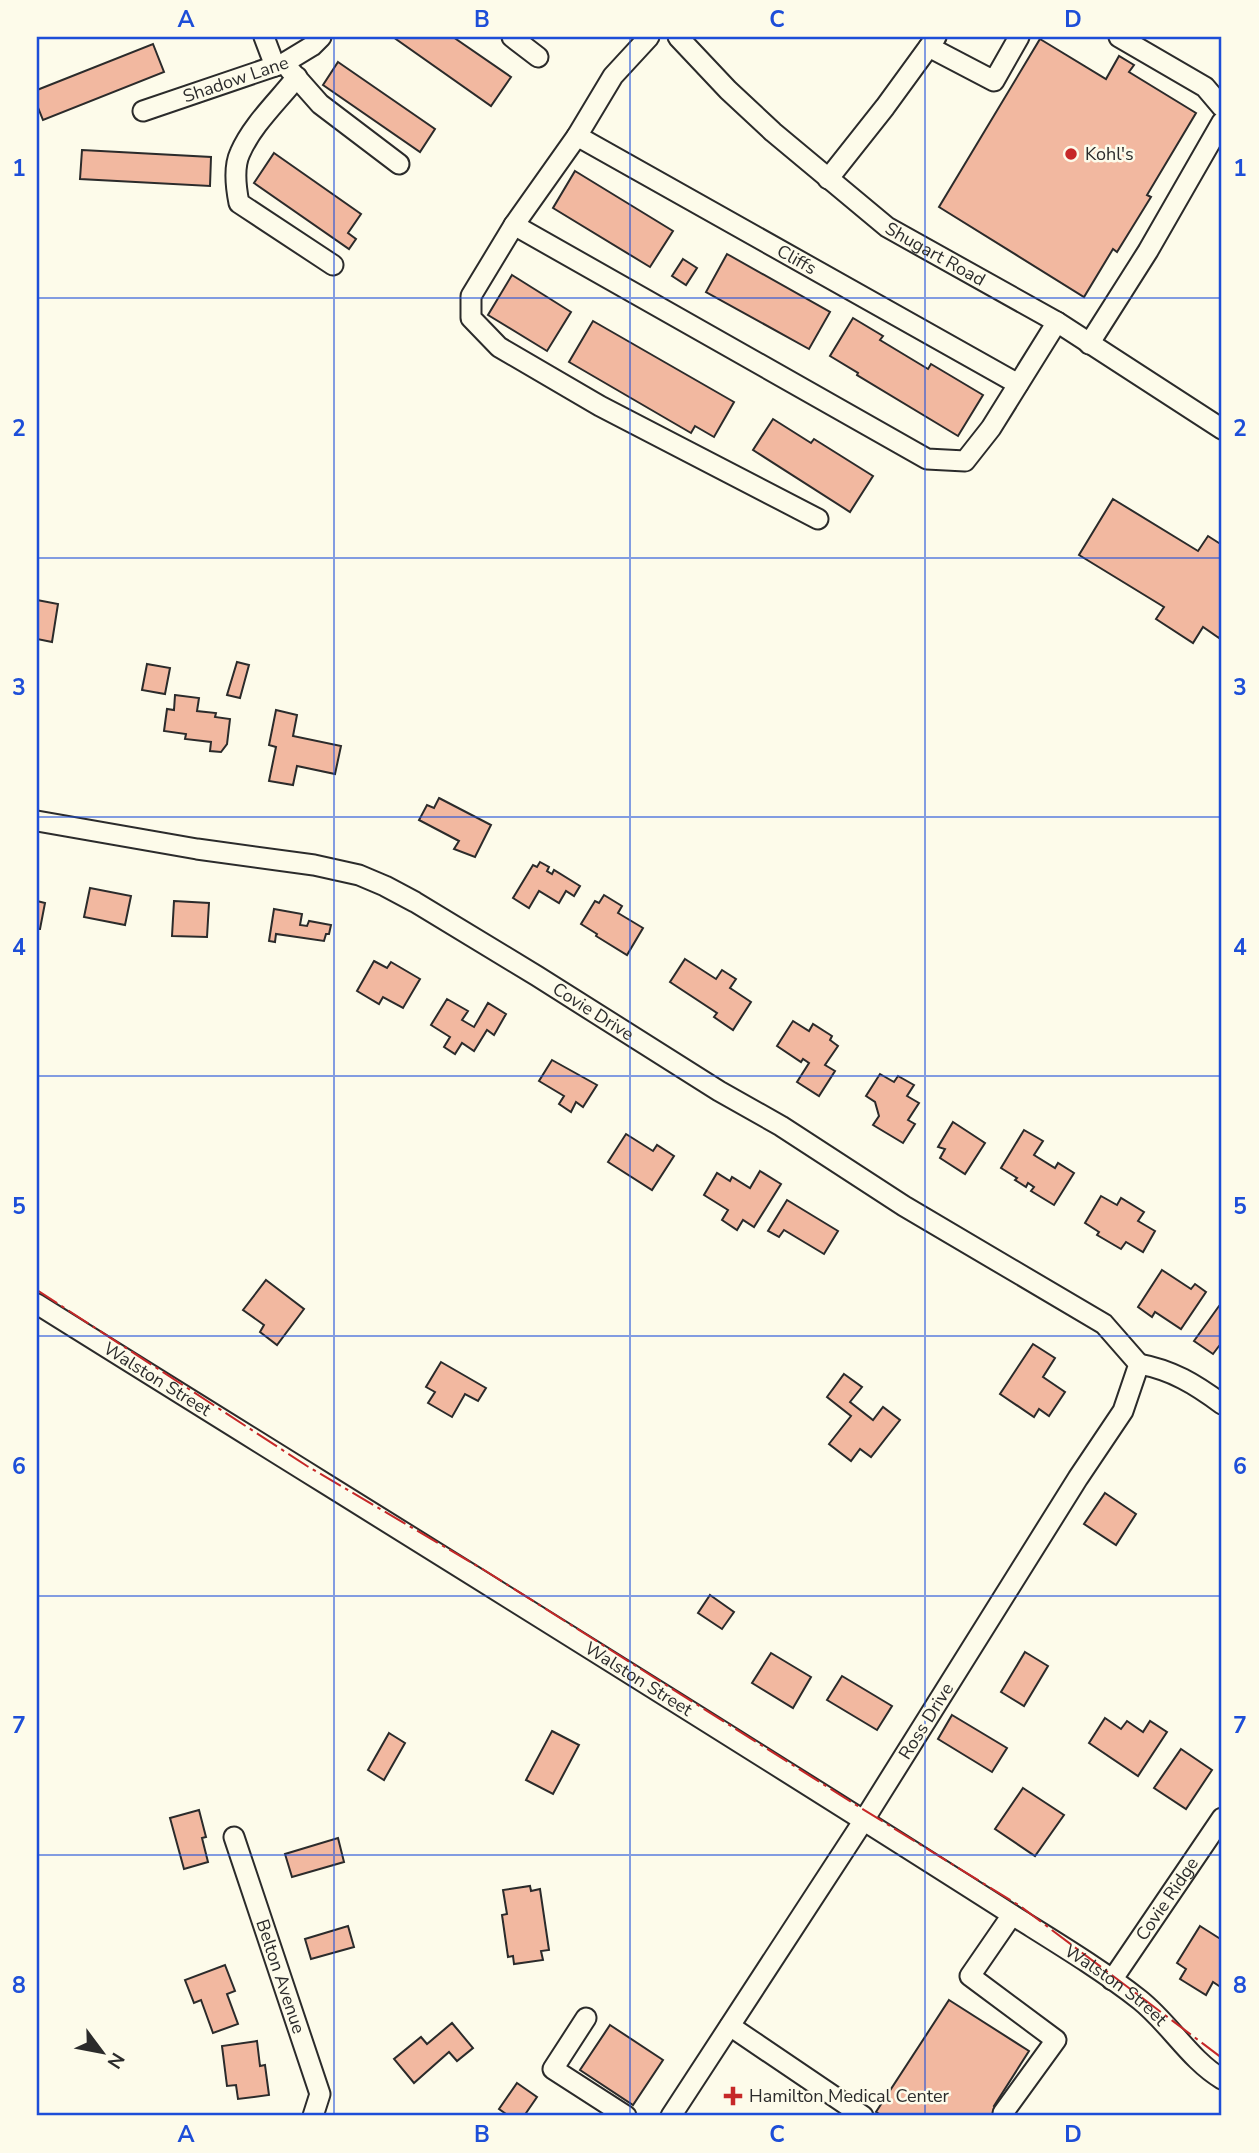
<svg xmlns="http://www.w3.org/2000/svg" width="1259" height="2153" font-family="'Nunito Sans',sans-serif">
<rect width="100%" height="100%" fill="#fdfbea"/>
<g fill="#f2b8a0" stroke="#2b2b2b" stroke-width="2">
<path d="M393,37H453L511,77L491,106Z"/>
<path d="M1040,39L1106,79L1119,56L1134,65L1129,72L1196,113L1147,195L1151,197L1117,252L1113,249L1084,297L939,207Z"/>
<path d="M153,44L164,72L43,120L37,105V90Z"/>
<path d="M338,62L435,129L420,152L323,85Z"/>
<path d="M82,150L211,157L210,186L80,179Z"/>
<path d="M274,153L361,214L348,233L356,239L349,249L254,183Z"/>
<path d="M575,171L673,231L650,267L553,208Z"/>
<path d="M727,254L830,312L809,349L706,292Z"/>
<path d="M683,259L697,268L686,285L672,276Z"/>
<path d="M512,275L571,312L547,351L488,315Z"/>
<path d="M853,318L883,336L880,340L928,369L931,364L983,395L958,436L857,375L858,373L830,356Z"/>
<path d="M593,321L734,402L714,437L695,426L691,433L569,362Z"/>
<path d="M773,419L811,443L814,439L873,476L850,512L753,450Z"/>
<path d="M1113,499L1198,551L1208,536L1222,545V632L1219,638L1203,627L1193,643L1156,619L1164,607L1079,555Z"/>
<path d="M37,600L58,604L52,642L37,639Z"/>
<path d="M237,662L249,665L240,698L227,695Z"/>
<path d="M147,664L170,668L165,694L142,690Z"/>
<path d="M175,695L199,698L197,711L216,713L215,717L230,719L227,744L221,752L210,751L211,742L185,739L186,734L164,731L167,709L174,710Z"/>
<path d="M276,710L297,715L293,736L341,746L335,774L297,766L293,785L269,781L276,747L269,745Z"/>
<path d="M439,798L491,825L475,857L454,849L459,841L419,820L427,805L434,808Z"/>
<path d="M540,862L549,867L547,871L552,874L554,870L580,886L574,896L566,891L559,903L539,891L529,908L513,898L533,865L537,867Z"/>
<path d="M90,888L131,896L125,925L84,917Z"/>
<path d="M604,895L622,906L618,913L643,928L627,955L596,936L597,934L581,924L595,901L599,903Z"/>
<path d="M37,901L45,903L40,929H37Z"/>
<path d="M174,901L209,903L207,937L172,936Z"/>
<path d="M274,909L302,914L300,925L307,926L309,921L331,925L329,934H326L324,941L276,934L275,942L269,941Z"/>
<path d="M685,959L716,979L722,970L736,979L730,988L751,1002L733,1030L714,1017L717,1013L670,982Z"/>
<path d="M374,961L387,968L391,962L420,979L403,1008L383,997L379,1004L357,991Z"/>
<path d="M447,999L468,1011L462,1020L474,1027L488,1003L506,1014L494,1035L487,1030L474,1051L462,1043L455,1054L444,1047L450,1037L431,1025Z"/>
<path d="M793,1021L809,1031L813,1024L832,1036L830,1040L838,1046L825,1065L835,1071L819,1096L797,1082L809,1063L803,1059L801,1062L777,1046Z"/>
<path d="M552,1060L597,1085L583,1107L576,1102L571,1112L559,1104L564,1096L539,1081Z"/>
<path d="M880,1074L894,1082L898,1076L914,1085L907,1096L919,1103L908,1120L915,1124L903,1143L873,1125L879,1116L875,1102L866,1096Z"/>
<path d="M953,1122L985,1143L965,1174L940,1158L945,1149L938,1147Z"/>
<path d="M1024,1130L1043,1141L1034,1155L1055,1168L1058,1163L1074,1173L1054,1205L1031,1191L1034,1187L1028,1183L1026,1187L1015,1180L1017,1178L1001,1168Z"/>
<path d="M626,1134L653,1151L657,1145L674,1156L652,1190L608,1162Z"/>
<path d="M760,1171L781,1184L754,1227L743,1220L737,1230L722,1220L728,1210L704,1195L717,1173L730,1181L732,1177L750,1188Z"/>
<path d="M1101,1196L1117,1205L1121,1198L1144,1212L1138,1221L1155,1231L1143,1252L1126,1242L1121,1249L1097,1235L1099,1232L1085,1223Z"/>
<path d="M787,1200L838,1231L824,1254L784,1230L779,1237L768,1231Z"/>
<path d="M1162,1270L1191,1289L1195,1284L1206,1292L1181,1329L1155,1312L1152,1317L1138,1307Z"/>
<path d="M266,1280L304,1309L277,1345L260,1332L264,1325L243,1310Z"/>
<path d="M1219,1306L1222,1308V1348L1219,1346L1213,1354L1194,1341Z"/>
<path d="M1033,1344L1055,1358L1043,1377L1065,1392L1049,1416L1039,1409L1034,1417L1000,1394Z"/>
<path d="M441,1362L486,1388L478,1401L465,1394L452,1417L428,1403L435,1392L426,1387Z"/>
<path d="M844,1374L862,1387L850,1402L873,1420L883,1407L900,1420L871,1457L860,1449L851,1461L829,1444L851,1416L827,1397Z"/>
<path d="M1105,1493L1136,1514L1116,1545L1084,1524Z"/>
<path d="M710,1595L734,1612L722,1629L698,1613Z"/>
<path d="M1025,1652L1048,1666L1024,1706L1001,1692Z"/>
<path d="M771,1653L811,1677L793,1708L752,1683Z"/>
<path d="M842,1676L892,1706L877,1730L827,1700Z"/>
<path d="M952,1715L1007,1748L992,1772L938,1739Z"/>
<path d="M1105,1718L1121,1729L1127,1721L1143,1732L1150,1721L1167,1732L1138,1776L1089,1743Z"/>
<path d="M552,1731L579,1745L553,1794L526,1780Z"/>
<path d="M389,1733L405,1743L384,1780L368,1770Z"/>
<path d="M1181,1749L1212,1770L1186,1809L1154,1788Z"/>
<path d="M1023,1788L1064,1815L1035,1856L995,1829Z"/>
<path d="M199,1810L206,1837L202,1838L208,1862L184,1869L170,1818Z"/>
<path d="M338,1838L344,1862L292,1877L285,1854Z"/>
<path d="M530,1886L531,1891L540,1889L549,1950L541,1951L543,1960L514,1964L513,1956L508,1957L502,1915L507,1914L503,1890Z"/>
<path d="M348,1926L354,1947L311,1959L305,1939Z"/>
<path d="M1200,1926L1222,1940V1988L1213,1982L1206,1995L1180,1979L1186,1969L1177,1963Z"/>
<path d="M225,1965L235,1991L227,1994L238,2024L213,2033L201,2000L194,2003L185,1980Z"/>
<path d="M949,2000L1029,2051L994,2106L1009,2116H883L876,2112Z"/>
<path d="M452,2023L473,2048L457,2061L449,2052L414,2083L394,2059L421,2037L427,2044Z"/>
<path d="M610,2025L663,2060L633,2105L580,2070Z"/>
<path d="M257,2041L260,2066L265,2065L269,2095L238,2099L236,2085L227,2086L222,2046Z"/>
<path d="M517,2083L537,2097L524,2116H509L499,2109Z"/>
</g>
<g fill="none" stroke-linecap="round" stroke-linejoin="round">
<g stroke="#2b2b2b" stroke-width="23">
<g id="minor">
<path d="M264,37L275,66"/>
<path d="M512,37L538,57"/>
<path d="M649,37L613,76L577,136L514,225L471,296V318L499,347L600,406L818,519"/>
<path id="s1" d="M678,37L728,90L773,132L887,227L1057,322L1222,429"/>
<path d="M1119,37L1205,87L1222,107"/>
<path d="M929,47L994,81L1019,37"/>
<path d="M289,69L320,104L399,164"/>
<path d="M297,77C278,101 252,125 240,153C233,168 236,188 239,203L333,265"/>
<path id="s2" d="M143,111L284,63L312,46L321,37"/>
<path id="s3" d="M577,136L1018,384"/>
<path d="M828,179L885,107L936,37"/>
<path d="M514,225L927,459L965,461L991,428L1057,322"/>
<path d="M1089,344L1148,251L1222,122"/>
<path id="s4" d="M37,821L197,849L314,865L359,875L385,886L415,902L537,976L719,1091L781,1126L904,1206L1104,1324L1139,1364L1123,1411L1078,1478L864,1820L671,2116"/>
<path id="s5" d="M37,1304C365,1509 695,1712 1022,1921C1062,1946 1103,1971 1140,2000C1170,2024 1190,2060 1222,2079"/>
<path d="M1139,1364C1172,1370 1195,1384 1222,1404"/>
<path id="s6" d="M234,1837L320,2094L313,2116"/>
<path id="s7" d="M1112,1980L1222,1818"/>
<path d="M586,2018L553,2069L626,2116"/>
<path d="M730,2026L863,2116"/>
<path d="M1003,2113L1056,2040L970,1976L1012,1915"/>
</g>
</g>
<use href="#minor" stroke="#fdfbea" stroke-width="19"/>
<path stroke="#c62828" stroke-width="2" stroke-dasharray="24 5 3.5 5" stroke-linecap="butt" d="M37,1290L307,1466L484,1570L856,1805L1020,1906L1222,2058"/>
</g>
<path fill="none" stroke="#1d4ed8" stroke-width="2" stroke-opacity="0.55" d="M334,37V2116M630,37V2116M925,37V2116M37,298H1222M37,558H1222M37,817H1222M37,1076H1222M37,1336H1222M37,1596H1222M37,1855H1222"/>
<g fill="#c62828" stroke="#fdfbea" stroke-width="2.5">
<circle cx="1071" cy="154" r="7"/>
<path d="M729.5 2085.5h7v7h7v7h-7v7h-7v-7h-7v-7h7z"/>
</g>
<g text-anchor="middle" dominant-baseline="central" stroke-width="5" stroke-linejoin="round" paint-order="stroke">
<g font-size="18" fill="#2b2b2b" stroke="#fdfbea">
<text stroke="none"><textPath href="#s2" startOffset="98">Shadow Lane</textPath></text>
<text stroke="none"><textPath href="#s1" startOffset="338">Shugart Road</textPath></text>
<text stroke="none"><textPath href="#s3" startOffset="252">Cliffs</textPath></text>
<text stroke="none"><textPath href="#s4" startOffset="598">Covie Drive</textPath></text>
<text stroke="none"><textPath href="#s5" startOffset="142">Walston Street</textPath></text>
<text stroke="none"><textPath href="#s5" startOffset="709">Walston Street</textPath></text>
<text transform="translate(926 1721) rotate(-58)">Ross Drive</text>
<text stroke="none"><textPath href="#s7" startOffset="98">Covie Ridge</textPath></text>
<text stroke="none"><textPath href="#s6" startOffset="147">Belton Avenue</textPath></text>
<text stroke="none"><textPath href="#s5" startOffset="1276">Walston Street</textPath></text>
</g>
<g font-size="18" fill="#2b2b2b" stroke="#fdfbea" text-anchor="start">
<text x="1085" y="154">Kohl's</text>
<text x="749" y="2096">Hamilton Medical Center</text>
</g>
</g>
<rect width="1259" height="2153" fill="none" stroke="#fdfbea" stroke-width="77"/>
<g transform="translate(102 2052) rotate(122)" stroke="#fdfbea" stroke-width="5" paint-order="stroke">
<path d="M0-5L12 26L0 18L-12 26Z" fill="#2b2b2b"/>
<text y="-10" font-size="19" font-weight="bold" text-anchor="middle" fill="#2b2b2b">N</text>
</g>
<rect x="38" y="38" width="1182" height="2076" fill="none" stroke="#1d4ed8" stroke-width="2.5"/>
<g font-size="23" text-anchor="middle" font-weight="bold" fill="#1d4ed8">
<text x="186" y="27">A</text>
<text x="482" y="27">B</text>
<text x="777" y="27">C</text>
<text x="1073" y="27">D</text>
<text x="19" y="176">1</text>
<text x="1240" y="176">1</text>
<text x="19" y="436">2</text>
<text x="1240" y="436">2</text>
<text x="19" y="695">3</text>
<text x="1240" y="695">3</text>
<text x="19" y="955">4</text>
<text x="1240" y="955">4</text>
<text x="19" y="1214">5</text>
<text x="1240" y="1214">5</text>
<text x="19" y="1474">6</text>
<text x="1240" y="1474">6</text>
<text x="19" y="1733">7</text>
<text x="1240" y="1733">7</text>
<text x="19" y="1993">8</text>
<text x="1240" y="1993">8</text>
<text x="186" y="2142">A</text>
<text x="482" y="2142">B</text>
<text x="777" y="2142">C</text>
<text x="1073" y="2142">D</text>
</g>
</svg>
